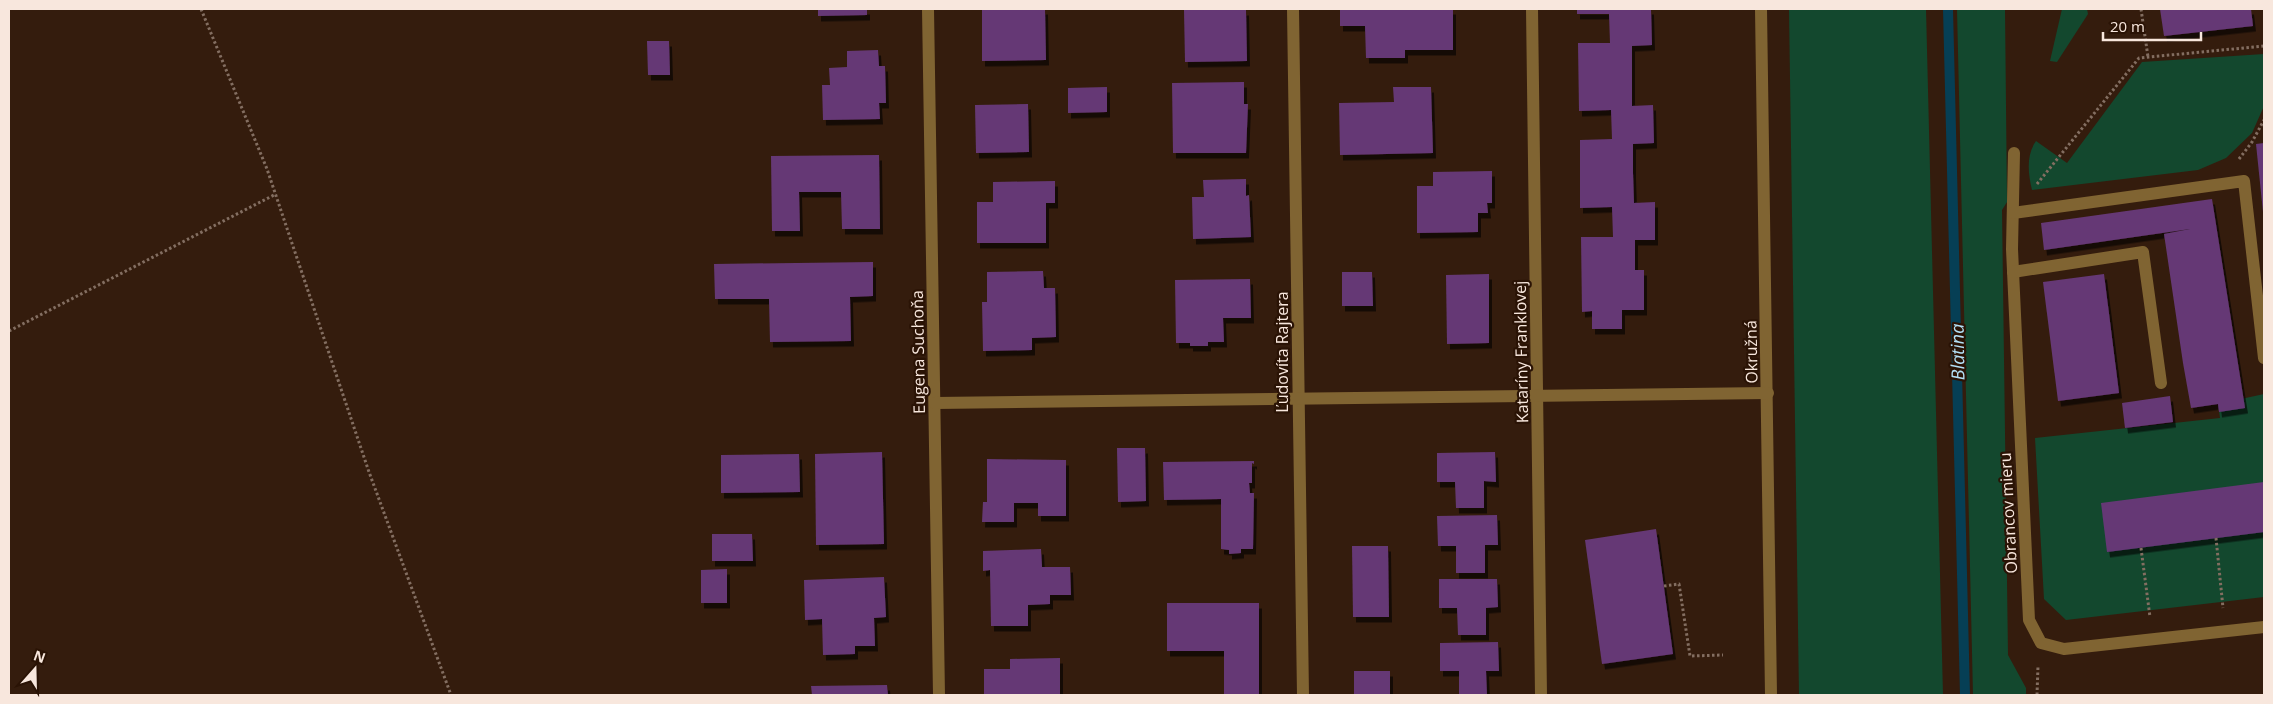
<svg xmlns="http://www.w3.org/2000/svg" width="2273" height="704" font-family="'Open Sans',sans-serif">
<defs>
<filter id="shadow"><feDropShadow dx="3" dy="5.5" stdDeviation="0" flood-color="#0009"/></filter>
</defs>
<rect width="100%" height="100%" fill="#341c0d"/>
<g fill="#13482e">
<path d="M1789,9H1926L1943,695H1799Z"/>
<path d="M1957,9H2005L2007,202L2002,210L2008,655L2026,688V695H1973Z"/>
<path d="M2062,9H2087L2088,14L2057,62L2050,61Z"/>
<path d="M2264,54V106L2252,133L2226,158L2198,170L2032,190C2028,174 2026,155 2036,141L2067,163L2142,62Z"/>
<path d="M2264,394V597L2066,620L2044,599L2035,438L2220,418L2218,404Z"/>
</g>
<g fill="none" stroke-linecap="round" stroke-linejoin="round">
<path stroke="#063f55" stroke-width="10" d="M1948,9L1965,695"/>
</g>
<g fill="#653875" filter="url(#shadow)">
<path d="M818,9H867V15L818,16Z"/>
<path d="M982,9H1045L1046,60L982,61Z"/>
<path d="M1340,9H1453V50H1405V58H1366L1365,26H1340Z"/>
<path d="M1577,9H1651L1652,45L1632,46V106L1653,105L1654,143L1633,144V173L1634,203L1655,202V240H1635V270H1644V310H1622V329H1592V311L1582,312L1581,237H1613L1612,207L1580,208V140L1612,139L1611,110L1579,111L1578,43H1610L1609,14H1577Z"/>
<path d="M2160,9H2251L2253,26L2164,36Z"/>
<path d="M1184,10H1246L1247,61L1185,62Z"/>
<path d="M647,41H669L670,75H648Z"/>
<path d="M878,50L879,66H885L886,103H879L880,119L823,120L822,85H830L829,68L847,67V51Z"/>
<path d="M1244,82V104H1248L1246,153H1173L1172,83Z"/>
<path d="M1107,87V112L1068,113V88Z"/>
<path d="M1393,87H1431L1433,153L1340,155L1339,103L1394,102Z"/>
<path d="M1028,104L1029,152L976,153L975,105Z"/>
<path d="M2264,143V212H2263L2256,144Z"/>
<path d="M879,155L880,229H842L841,192H799L800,231H772L771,156Z"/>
<path d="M1492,171V203H1487L1488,213H1478V232L1417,233V186H1433V172Z"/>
<path d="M1246,179V196L1249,195L1251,237L1193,239L1192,197H1204L1203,180Z"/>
<path d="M1055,181V203H1046V243H977V202H993V182Z"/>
<path d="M2212,199L2245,408L2219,412L2218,404L2191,408L2183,363L2164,234L2190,229L2044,250L2041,223Z"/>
<path d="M873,262V296L850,297L851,341L770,342L769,299H715L714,264Z"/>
<path d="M1043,271L1044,288H1055L1056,337L1032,338V350L983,351L982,302H987V272Z"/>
<path d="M1342,272H1372L1373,306H1342Z"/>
<path d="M1489,274V343L1447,344L1446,275Z"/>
<path d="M2104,274L2119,393L2058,401L2043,282Z"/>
<path d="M1250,279L1251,318H1223L1224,342H1208V346H1190V343H1176L1175,280Z"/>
<path d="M2170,396L2173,422L2125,428L2122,403Z"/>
<path d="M1117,448H1145L1146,501L1118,502Z"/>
<path d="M882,452L884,544L816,545L815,454Z"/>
<path d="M1495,452L1496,482L1484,481V508H1456L1455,482H1437V453Z"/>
<path d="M799,454L800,492L721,493V455Z"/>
<path d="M987,459L1066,460V516H1038V503H1014V522H982L983,502H987Z"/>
<path d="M1254,461V464L1252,463V483H1249L1250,493H1254L1253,549H1241V553L1229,554V550L1221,549V499L1164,500L1163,462Z"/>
<path d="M2264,482V532L2107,552L2101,503Z"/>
<path d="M1497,515L1498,545H1485V573H1456V546H1438L1437,516Z"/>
<path d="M1656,529L1673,654L1602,664L1585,540Z"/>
<path d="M712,534H752L753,561H712Z"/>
<path d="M1352,546H1388L1389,617H1353Z"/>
<path d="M1041,549L1042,567H1070L1071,595H1050V604L1028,605V626H991L990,570L983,571V551Z"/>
<path d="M727,569V603H701V570Z"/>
<path d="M884,577L886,617L874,618L875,646H855V654L823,655L822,619L805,620L804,580Z"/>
<path d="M1439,579H1497L1498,607L1486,608V635H1458L1457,608H1439Z"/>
<path d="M1167,603H1259V695H1224V651H1167Z"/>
<path d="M1498,642L1499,671H1486L1487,695H1459V671H1440V643Z"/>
<path d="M1060,658V695H984V669H1010V659Z"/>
<rect x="1354" y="671" width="36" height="24"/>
<path d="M887,685L888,695H812L811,686Z"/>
</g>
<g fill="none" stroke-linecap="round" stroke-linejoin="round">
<g stroke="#836e61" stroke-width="3" stroke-dasharray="2.5 2.5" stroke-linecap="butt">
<path d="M201,9L267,169L369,472L451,695"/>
<path d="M2141,9L2148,57"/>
<path d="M2239,159L2252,142L2264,120"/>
<path d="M2037,184L2139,58L2264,46"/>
<path d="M9,331L276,194"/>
<path d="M2216,538L2223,608"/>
<path d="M2141,548L2150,617"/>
<path d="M1664,586L1679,584L1690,656L1723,655"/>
<path d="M2037,695L2038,666"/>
</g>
<g stroke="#806432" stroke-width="12">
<path d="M928,9L939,695"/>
<path d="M1293,9L1303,695"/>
<path d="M1532,9L1541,695"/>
<path d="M1761,9L1771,695"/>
<path d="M2014,153L2012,249L2029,620L2041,643L2064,649L2264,627"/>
<path d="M2013,213L2244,181L2264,358"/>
<path d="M2013,272L2143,252L2161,383"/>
<path d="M935,403L1768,393"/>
</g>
</g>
<g text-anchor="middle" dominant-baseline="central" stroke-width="4.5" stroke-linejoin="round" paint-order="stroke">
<g font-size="16" fill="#f8e7dd" stroke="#2a1305">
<text transform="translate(918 352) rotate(-91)">Eugena Suchoňa</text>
<text transform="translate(1282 352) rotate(-90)">Ľudovíta Rajtera</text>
<text transform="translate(1521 352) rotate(-91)">Kataríny Franklovej</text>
<text transform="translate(1751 352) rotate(-91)">Okružná</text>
<text transform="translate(2008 513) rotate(-93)">Obrancov mieru</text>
</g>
<g font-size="18" font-style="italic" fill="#b3e0f6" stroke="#2a1305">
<text transform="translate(1957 352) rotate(-91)">Blatina</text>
</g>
</g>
<rect width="2273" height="704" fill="none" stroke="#f8e7dd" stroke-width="20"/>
<g transform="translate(35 669) rotate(20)" stroke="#2a1305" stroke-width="4" paint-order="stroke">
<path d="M0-4L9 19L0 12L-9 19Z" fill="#f8e7dd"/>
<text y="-8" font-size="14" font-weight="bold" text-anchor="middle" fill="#f8e7dd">N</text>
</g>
<path d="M2103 32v8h98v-8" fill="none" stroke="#f8e7dd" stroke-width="2.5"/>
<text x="2110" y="32" font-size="15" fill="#f8e7dd" stroke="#2a1305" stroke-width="4" paint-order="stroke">20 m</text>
</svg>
